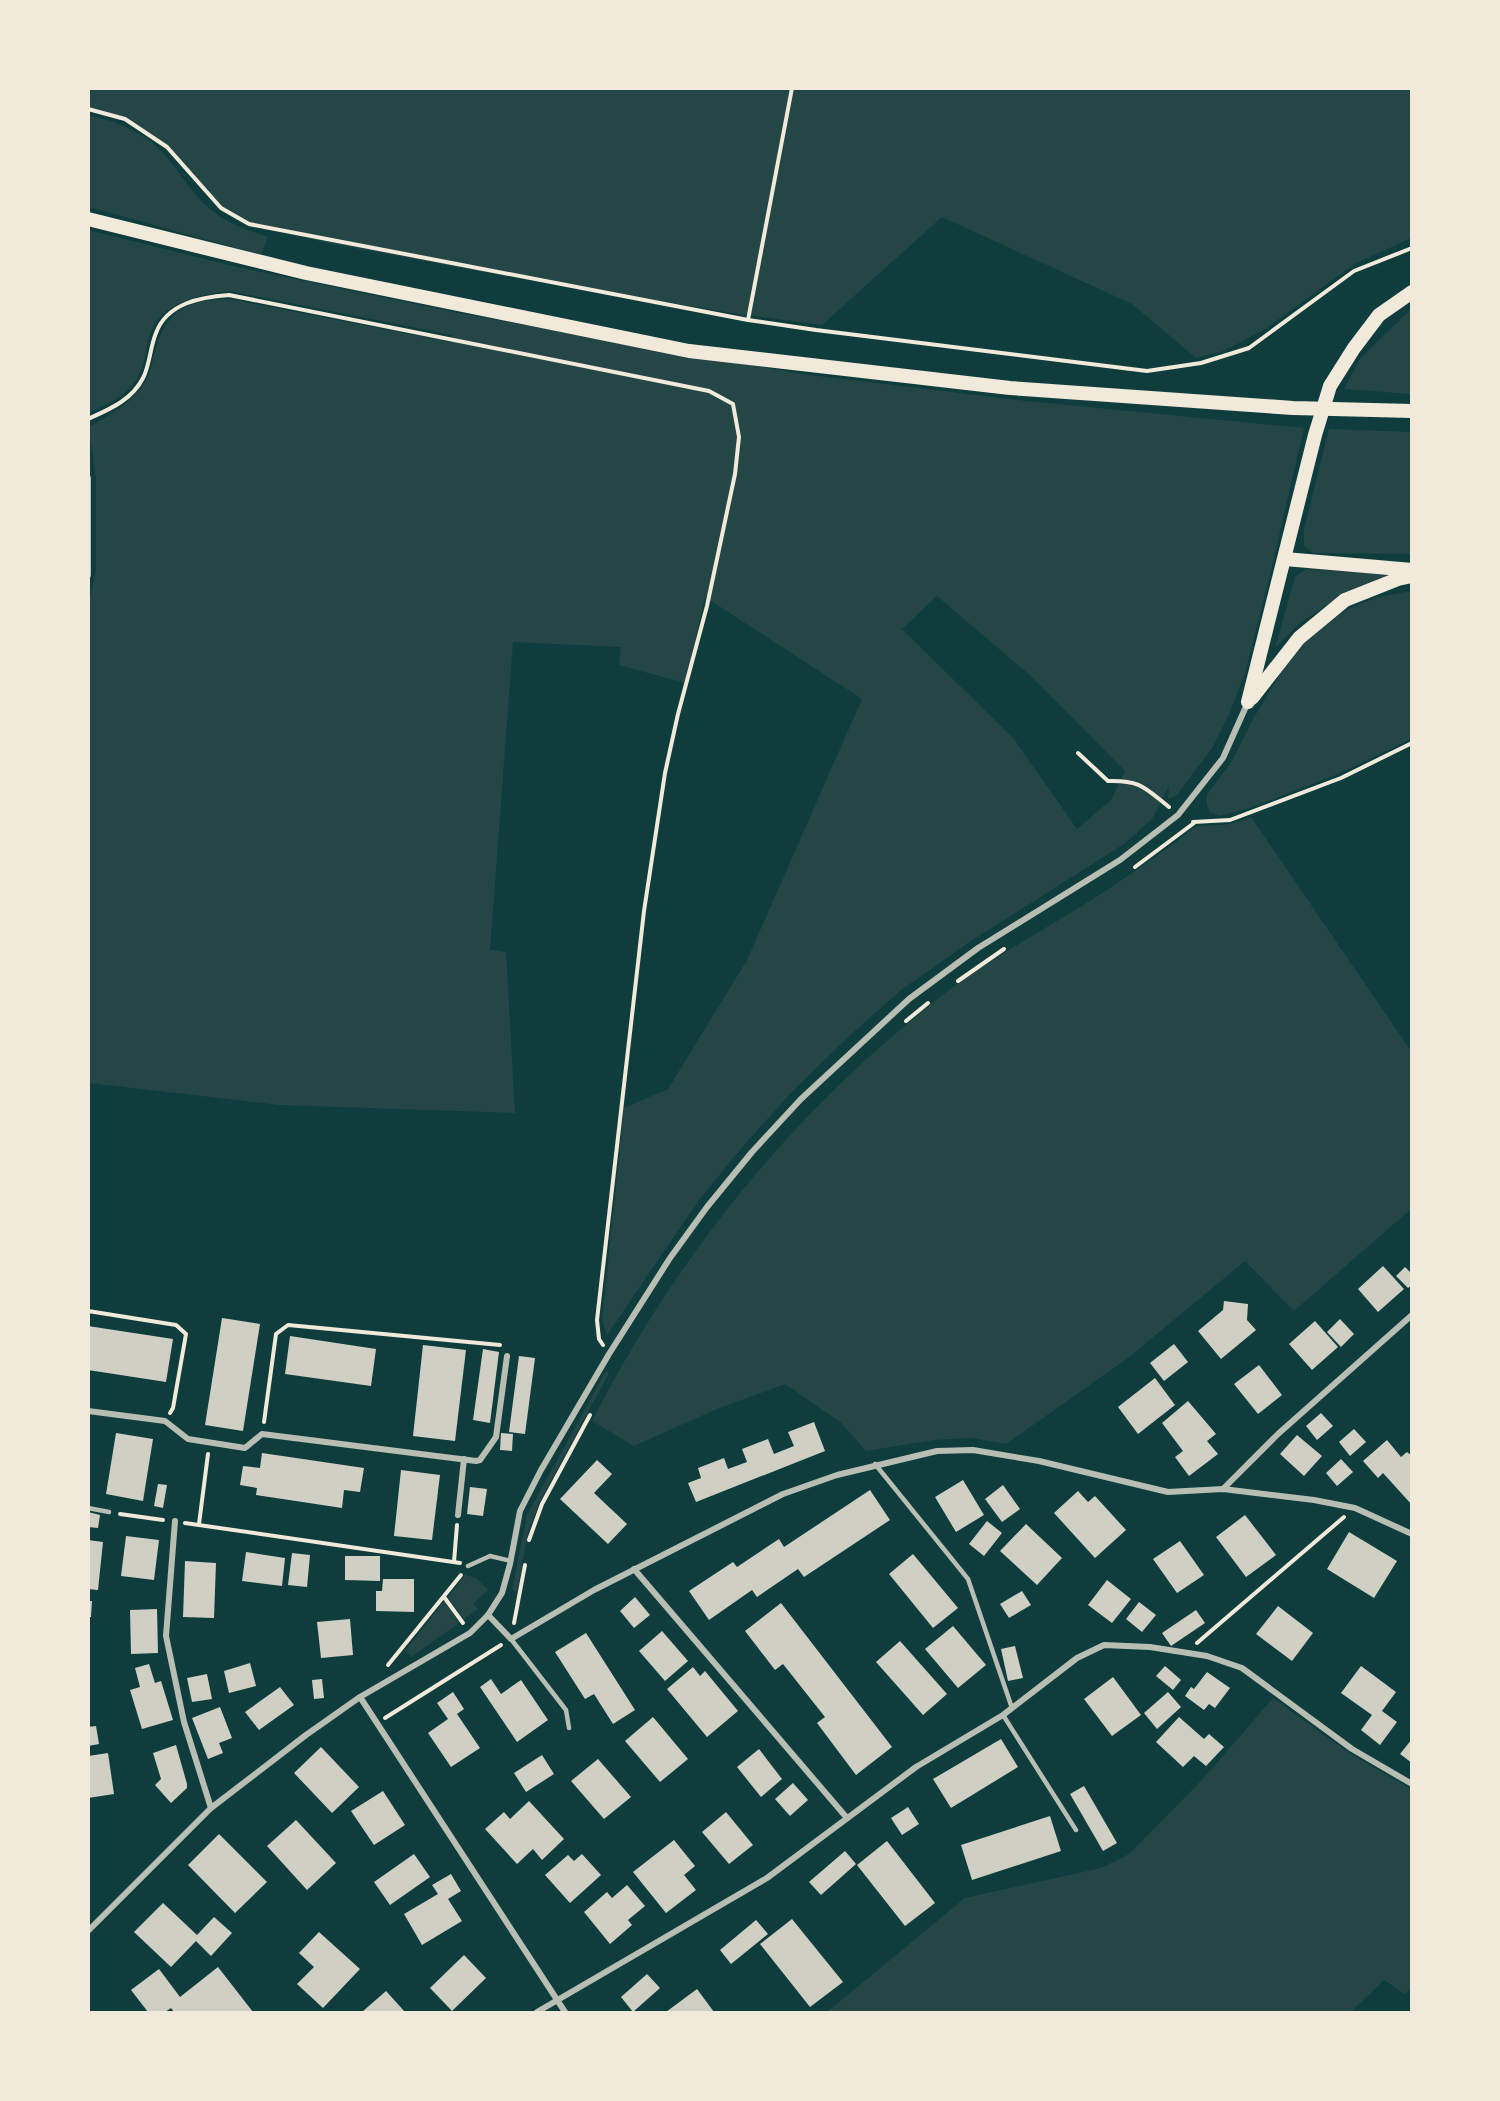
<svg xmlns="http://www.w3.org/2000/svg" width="1500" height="2101" font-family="Jost,sans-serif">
<rect width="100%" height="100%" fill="#0f3d3e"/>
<g fill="#244646" fill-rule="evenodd">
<path d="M88,89H1411V238L1353,265L1267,328L1224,351L1196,358L1132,304L942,217L822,325L732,313L479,271L333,244L249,224L221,208L167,147L125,119L89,109Z"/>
<path d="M89,115C114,121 140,130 159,149C178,167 189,192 210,209C227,223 247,230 268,237L261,255L89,207Z"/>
<path d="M88,230L237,267L458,313L802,374L1027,401L1304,428L1272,567L1245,673L1230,712L1212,748L1176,796L1168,799L1169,786L1152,819L1124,844L971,941L901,990L846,1039L791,1093L744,1145L699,1200L607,1335L602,1320L624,1108L668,1089L747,960L862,699L705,597L685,683L619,665L621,647L513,642L490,950L506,952L515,1113L279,1105L89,1083L88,609L96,569V479L89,427C110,415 131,404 145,382C151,374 152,361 155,351C167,309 187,300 229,299L451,342L452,335L230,291C202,294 164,301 151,331C146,344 146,362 139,375C129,395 108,405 89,412ZM937,596L1031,676L1125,771L1111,800L1077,829L1014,739L902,629Z"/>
<path d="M1411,309V394L1344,389L1360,359Z"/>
<path d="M1329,429L1411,432V554L1313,553L1304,546V529Z"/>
<path d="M1307,569L1399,575L1345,593L1300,623L1275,648L1295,577Z"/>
<path d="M1411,591V739L1336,775L1247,809L1219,816L1210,812L1207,804V795L1232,761L1252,721L1290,657L1318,629L1350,608L1378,597Z"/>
<path d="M1251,817L1411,1051V1209L1294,1311L1245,1261L1128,1358L1006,1444L972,1438L934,1440L866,1451L840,1422L785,1384L717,1409L634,1446L592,1421C677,1255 790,1116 936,1000C990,958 1050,927 1107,890C1130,875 1152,859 1175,843C1181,838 1190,829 1197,827C1207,824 1219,826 1229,824C1237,823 1244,819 1251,817Z"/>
<path d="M606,1371L609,1373L539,1503L527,1536L517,1593L512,1589L527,1515Z"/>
<path d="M465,1575L476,1578L488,1590L473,1604L478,1609L464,1619L448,1597Z"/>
<path d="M444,1601L459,1623L411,1657L406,1650Z"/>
<path d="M1273,1698L1349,1753L1411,1789L1412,1988L1405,1994L1384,1980L1351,2012H827L965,1898L1101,1868L1129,1854L1201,1781Z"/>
</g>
<g fill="#cfcfc3">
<path d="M1383,1266L1404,1289L1378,1312L1358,1289Z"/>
<path d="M1405,1267L1412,1274V1285L1408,1288L1396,1276Z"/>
<path d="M1224,1301L1248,1304L1247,1320L1256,1330L1221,1359L1198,1331L1223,1310Z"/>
<path d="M222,1318L260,1324L243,1431L205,1425Z"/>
<path d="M1340,1319L1354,1334L1341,1347L1327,1332Z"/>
<path d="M1315,1321L1338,1347L1312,1370L1289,1344Z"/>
<path d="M88,1326L173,1339L166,1382L88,1370Z"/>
<path d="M290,1336L376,1349L371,1386L285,1374Z"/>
<path d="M1174,1344L1188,1362L1164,1381L1150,1363Z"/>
<path d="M423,1345L466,1350L455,1441L413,1436Z"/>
<path d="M483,1349L499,1352L490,1423L473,1420Z"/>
<path d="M519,1356L535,1358L525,1434L509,1432Z"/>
<path d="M1259,1365L1282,1395L1258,1414L1234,1384Z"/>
<path d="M1155,1378L1175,1405L1138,1434L1118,1407Z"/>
<path d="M1188,1401L1216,1434L1207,1441L1218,1454L1189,1476L1175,1457L1183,1451L1162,1423Z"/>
<path d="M1321,1413L1333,1426L1317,1440L1306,1426Z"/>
<path d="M814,1422L825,1451L696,1502L688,1483L701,1478L698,1468L724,1458L728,1469L747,1462L742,1449L768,1439L774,1454L794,1446L788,1432Z"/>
<path d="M1354,1429L1366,1442L1350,1456L1339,1442Z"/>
<path d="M116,1433L153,1439L143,1501L106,1494Z"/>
<path d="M501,1433L513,1434L512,1451L500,1450Z"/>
<path d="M1297,1435L1322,1456L1304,1476L1280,1454Z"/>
<path d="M1387,1440L1401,1457L1407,1452L1412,1456V1505L1383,1473L1378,1478L1363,1461Z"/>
<path d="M262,1453L364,1468L360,1492L344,1490L342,1508L256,1495L257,1488L240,1485L243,1466L260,1468Z"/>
<path d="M1341,1459L1353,1472L1337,1486L1326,1473Z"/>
<path d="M597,1460L612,1474L594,1493L627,1524L608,1544L560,1499Z"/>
<path d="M401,1470L440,1475L432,1540L394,1536Z"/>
<path d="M963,1480L984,1515L956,1532L935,1497Z"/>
<path d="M158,1484L167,1485L163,1508L154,1506Z"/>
<path d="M1003,1485L1020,1509L1002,1522L985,1499Z"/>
<path d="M470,1487L487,1489L483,1516L467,1514Z"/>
<path d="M870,1490L890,1520L804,1577L798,1569L757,1597L752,1590L709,1620L689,1591L733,1562L737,1567L779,1539L784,1547Z"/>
<path d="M1078,1491L1088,1502L1095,1496L1126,1530L1095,1558L1054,1513Z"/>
<path d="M88,1512L100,1515L98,1528L88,1527Z"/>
<path d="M1245,1515L1276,1555L1246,1577L1216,1537Z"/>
<path d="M987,1521L1002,1533L984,1556L969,1544Z"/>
<path d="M1026,1524L1062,1558L1037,1585L1000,1551Z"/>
<path d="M1349,1532L1397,1561L1374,1598L1327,1569Z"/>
<path d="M126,1536L159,1540L154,1580L121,1576Z"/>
<path d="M88,1540L103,1542L98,1590L88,1589Z"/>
<path d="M1180,1541L1204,1575L1177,1593L1153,1559Z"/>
<path d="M246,1552L285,1558L282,1586L242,1581Z"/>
<path d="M292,1553L310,1555L307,1587L288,1585Z"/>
<path d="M913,1554L958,1608L933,1628L889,1574Z"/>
<path d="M345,1556H380V1581L345,1580Z"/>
<path d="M185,1561L216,1563L214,1618L183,1617Z"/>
<path d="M383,1579H414V1612L376,1611V1591H382Z"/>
<path d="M1107,1580L1131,1599L1112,1623L1088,1605Z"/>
<path d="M1022,1591L1031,1605L1009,1618L1000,1604Z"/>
<path d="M635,1597L650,1615L634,1628L620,1611Z"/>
<path d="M88,1601H92L91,1617H88Z"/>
<path d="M1139,1602L1156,1615L1142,1632L1126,1619Z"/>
<path d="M781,1603L892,1747L856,1775L817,1723L825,1717L783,1664L775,1670L745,1631Z"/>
<path d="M1278,1606L1313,1633L1292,1661L1256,1634Z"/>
<path d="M157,1609L158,1653L131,1654L130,1610Z"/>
<path d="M1196,1610L1205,1623L1171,1646L1162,1633Z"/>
<path d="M350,1619L353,1655L321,1658L317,1622Z"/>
<path d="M953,1626L986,1665L958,1688L925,1649Z"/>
<path d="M662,1631L688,1661L665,1681L639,1651Z"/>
<path d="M586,1633L635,1710L613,1724L594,1694L585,1699L555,1652Z"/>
<path d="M900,1641L947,1694L923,1715L876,1662Z"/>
<path d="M1015,1646L1023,1678L1008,1681L1001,1649Z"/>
<path d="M250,1663L256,1686L229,1693L224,1671Z"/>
<path d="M149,1664L155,1683L161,1681L173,1720L142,1729L130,1690L140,1687L135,1668Z"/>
<path d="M1165,1666L1181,1680L1173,1690L1156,1676Z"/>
<path d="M1361,1666L1396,1692L1382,1711L1397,1722L1380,1745L1361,1730L1372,1715L1341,1693Z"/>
<path d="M693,1667L700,1676L705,1671L738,1711L707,1737L667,1689Z"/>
<path d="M1207,1672L1230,1688L1215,1708L1209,1704L1204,1710L1185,1696L1191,1687L1194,1689Z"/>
<path d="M207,1674L212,1699L192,1702L187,1678Z"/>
<path d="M1113,1677L1141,1715L1112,1736L1084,1699Z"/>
<path d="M322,1679L324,1698L314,1699L312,1680Z"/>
<path d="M491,1679L501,1694L521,1680L548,1720L517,1742L480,1687Z"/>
<path d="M280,1687L294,1705L259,1730L245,1712Z"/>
<path d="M453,1692L464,1709L457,1714L480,1748L451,1767L428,1733L448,1719L437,1703Z"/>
<path d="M1168,1692L1181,1707L1157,1729L1144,1713Z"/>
<path d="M220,1707L232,1738L219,1743L223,1753L208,1759L192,1718Z"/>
<path d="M653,1717L688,1759L660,1782L625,1741Z"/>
<path d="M1179,1717L1204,1739L1209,1734L1224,1747L1206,1766L1194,1756L1183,1767L1156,1742Z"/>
<path d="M96,1726L99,1744L88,1746V1727Z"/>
<path d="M1001,1739L1018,1767L951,1808L933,1779Z"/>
<path d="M1412,1739V1763L1400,1754Z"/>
<path d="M176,1745L187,1784V1788L171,1803L155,1785L161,1779L153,1753Z"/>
<path d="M321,1747L359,1787L332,1813L294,1773Z"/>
<path d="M759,1749L782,1779L761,1797L737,1767Z"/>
<path d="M108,1753L114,1794L88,1798V1756Z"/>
<path d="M542,1755L554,1774L526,1792L514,1773Z"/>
<path d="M598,1759L631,1797L604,1819L571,1781Z"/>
<path d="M793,1783L808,1800L790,1816L775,1799Z"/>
<path d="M1084,1786L1117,1843L1103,1851L1070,1794Z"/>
<path d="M383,1791L405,1825L374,1845L351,1811Z"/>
<path d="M529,1801L564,1839L542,1860L533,1849L517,1864L485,1829L504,1812L510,1819Z"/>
<path d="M908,1807L919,1824L902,1835L891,1818Z"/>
<path d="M726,1812L753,1845L729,1864L702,1832Z"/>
<path d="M1050,1816L1061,1851L972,1880L961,1845Z"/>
<path d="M296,1820L336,1863L307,1890L267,1846Z"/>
<path d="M219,1834L267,1882L235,1913L188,1865Z"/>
<path d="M674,1840L695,1866L684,1875L696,1890L666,1913L633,1872Z"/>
<path d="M887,1841L935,1903L905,1926L857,1865Z"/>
<path d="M845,1851L856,1864L821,1895L809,1882Z"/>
<path d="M414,1854L430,1877L390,1905L374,1882Z"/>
<path d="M582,1854L601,1875L570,1903L545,1875L568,1855L574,1861Z"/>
<path d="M451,1874L461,1891L448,1899L462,1921L422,1945L404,1914L438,1894L432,1885Z"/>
<path d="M627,1885L645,1906L628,1920L632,1925L610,1944L584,1912L607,1892L612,1898Z"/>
<path d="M163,1903L197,1935L214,1917L232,1933L211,1956L196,1941L171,1967L134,1932Z"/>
<path d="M792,1919L843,1982L810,2007L760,1944Z"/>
<path d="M756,1920L768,1934L731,1964L720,1950Z"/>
<path d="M319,1932L360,1969L323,2008L297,1984L314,1967L299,1953Z"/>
<path d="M464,1955L486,1978L452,2011L430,1988Z"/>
<path d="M218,1967L253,2012H174L171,2008L165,2012H148L131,1990L159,1969L180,1997Z"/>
<path d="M647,1974L660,1988L633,2012L621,1997Z"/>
<path d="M697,1989L714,2012H666Z"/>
<path d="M386,1991L405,2012H362Z"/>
</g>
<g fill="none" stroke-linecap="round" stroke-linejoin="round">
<g stroke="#f1e9da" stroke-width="4">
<path d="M88,109L125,119L167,147L221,208L249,224L748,320L816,330L1147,371L1201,363L1249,348L1354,271L1412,248"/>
<path d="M748,320L792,88"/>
<path d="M88,419C110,409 132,400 143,378C150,365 150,347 156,333C167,303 201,297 229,295L709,391L733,404L739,437L735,474L707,606L678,714L665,773L644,911L597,1320L599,1339L603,1345"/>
<path d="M1078,753L1108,781C1141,780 1145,788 1169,807"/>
<path d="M1193,822L1230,820L1341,778L1412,743"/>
<path d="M1135,867L1194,823"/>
<path d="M958,981L1004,949"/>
<path d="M906,1021L928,1003"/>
<path d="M88,1311L176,1325L186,1334L173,1408L170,1413"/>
<path d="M264,1422L276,1334L288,1325L500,1345"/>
<path d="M120,1514L163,1520"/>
<path d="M185,1523L460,1563"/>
<path d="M199,1524L208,1454"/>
<path d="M529,1540L542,1504L590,1415"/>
<path d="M454,1562L457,1525"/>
<path d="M444,1597L463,1623"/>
<path d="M514,1623L525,1565"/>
<path d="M1197,1643L1344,1517"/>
<path d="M388,1665L461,1575"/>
<path d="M385,1718L501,1645"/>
</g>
<g stroke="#b8beb3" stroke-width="4.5">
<path d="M875,1464L968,1579L1012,1708"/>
<path d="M88,1508L109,1512"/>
<path d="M468,1566L490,1556L511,1561"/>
<path d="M511,1639L566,1710L569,1728"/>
<path d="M1003,1715L1076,1830"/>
</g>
<g stroke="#b8beb3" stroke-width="6">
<path d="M88,478V575"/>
<path d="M88,1411L165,1421L188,1439L245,1448L262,1434L476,1461L480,1460L496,1437L507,1356"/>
<path d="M1223,1489L1278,1434L1412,1315"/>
<path d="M458,1515L464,1459"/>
<path d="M175,1521L166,1636L184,1722L211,1808"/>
<path d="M634,1569L847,1818"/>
<path d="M488,1615L511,1639L594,1590L783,1494L837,1475L937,1451L973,1450L1039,1461L1168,1492L1223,1489L1314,1500L1355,1508L1412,1534"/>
<path d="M360,1697L565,2012"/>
<path d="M88,1931L211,1808L306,1735L360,1697L470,1633L488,1615L502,1593L510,1564L520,1511L541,1470L609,1354L670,1258L707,1207L752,1152L801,1099L909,999L978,948L1120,860L1178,815L1223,758L1248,702"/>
<path d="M537,2012L767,1878L916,1767L1003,1715L1077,1658L1104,1645L1150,1647L1207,1656L1242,1668L1352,1749L1412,1784"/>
</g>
<g stroke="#f1e9da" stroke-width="14">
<path d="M88,219L306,273L689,351L1010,388L1293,408L1412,411"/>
<path d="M1285,559L1412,570"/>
<path d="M1252,698L1299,638L1345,600L1398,579L1412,576"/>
<path d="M1248,702L1315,435L1330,386L1354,348L1379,315L1412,292"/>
</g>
</g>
<rect width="1500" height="2101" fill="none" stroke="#f1e9da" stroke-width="180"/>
</svg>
